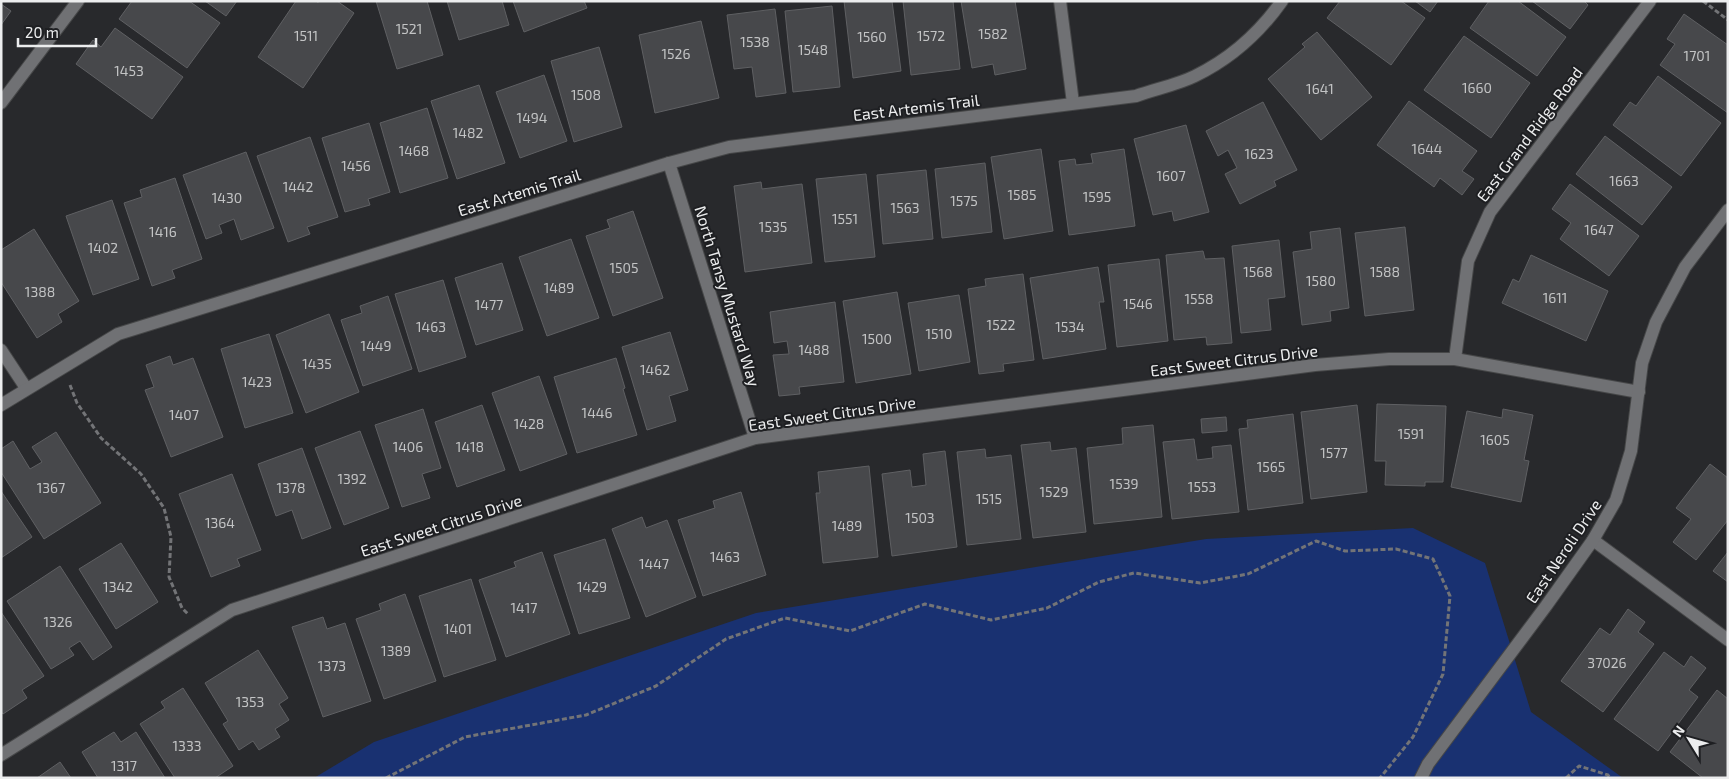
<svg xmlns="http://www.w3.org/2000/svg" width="1729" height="779" font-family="'Exo 2',sans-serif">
<rect width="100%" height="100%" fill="#28292c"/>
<path fill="#193171" d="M1413,528L1485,563L1531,712L1623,778H314L374,742L756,613L1206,539Z"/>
<g fill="#47484b" stroke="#5f6063">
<path d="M132,1H189L220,23L187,68L119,19Z"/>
<path d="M205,1H237L226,16Z"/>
<path d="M296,1H316L318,3L319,1H337L354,13L303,88L258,57Z"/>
<path d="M376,1H427L443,55L397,69Z"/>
<path d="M447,1H502L509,25L459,40Z"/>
<path d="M513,1H584L587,8L524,32Z"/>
<path d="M844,1H892L901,71L853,78Z"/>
<path d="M903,1H953L960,69L911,75Z"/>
<path d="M961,1H1015L1026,69L995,75L993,64L972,68Z"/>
<path d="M1340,1H1401L1425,18L1391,65L1327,18Z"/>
<path d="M1415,1H1438L1430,12Z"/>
<path d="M1489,1H1518L1566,37L1537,76L1470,28Z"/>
<path d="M1532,1H1584L1588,5L1570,29Z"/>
<path d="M1,4L11,11L1,25Z"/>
<path d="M832,6L840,87L793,92L785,11Z"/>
<path d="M775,9L786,93L756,97L752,67L734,69L727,15Z"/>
<path d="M1684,14L1728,45V113L1660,65L1675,44L1667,39Z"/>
<path d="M701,21L719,98L655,113L639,35Z"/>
<path d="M115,28L183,77L152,119L76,64L93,40L101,47Z"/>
<path d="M1317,32L1372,97L1321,140L1268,79L1305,47L1302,44Z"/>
<path d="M1464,36L1530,83L1491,138L1424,90Z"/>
<path d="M599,47L622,127L574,142L551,61Z"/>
<path d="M544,75L567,141L520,158L496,92Z"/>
<path d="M1658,76L1721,123L1681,176L1613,125L1630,102L1636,106Z"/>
<path d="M479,85L505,163L457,179L431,101Z"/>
<path d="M1409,101L1477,151L1462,171L1474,179L1462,195L1440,178L1434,187L1377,145Z"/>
<path d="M1263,102L1297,170L1274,181L1276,186L1240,204L1225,174L1237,168L1228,150L1218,156L1206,131Z"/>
<path d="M427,108L448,178L400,193L380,123Z"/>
<path d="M369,123L390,192L368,199L370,205L345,212L322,138Z"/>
<path d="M1186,125L1209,212L1174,221L1172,211L1153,215L1134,139Z"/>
<path d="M1605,136L1672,187L1642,225L1576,174Z"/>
<path d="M310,137L338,217L307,227L310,234L288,242L257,156Z"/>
<path d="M1041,149L1053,231L1004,239L991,157Z"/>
<path d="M1124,149L1135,226L1069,235L1059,161L1075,159L1076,165L1093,163L1091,154Z"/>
<path d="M246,152L274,228L241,240L234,219L219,225L222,233L206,239L183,175Z"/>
<path d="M985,163L992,232L942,238L935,169Z"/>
<path d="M926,170L933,239L883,244L877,175Z"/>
<path d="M866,174L875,257L825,262L816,179Z"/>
<path d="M175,178L202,259L172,270L175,278L152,286L124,203L142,197L140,190Z"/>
<path d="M761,182L762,189L802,184L812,263L745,272L734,186Z"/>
<path d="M1570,184L1639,236L1609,276L1560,239L1571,223L1552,209Z"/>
<path d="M112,200L139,279L93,295L66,216Z"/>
<path d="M633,211L663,298L613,316L586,236L610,228L607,220Z"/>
<path d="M1405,227L1414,310L1365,316L1355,233Z"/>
<path d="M1340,228L1349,308L1330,311L1331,321L1302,325L1293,252L1312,249L1310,232Z"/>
<path d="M34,229L79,301L58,314L62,322L37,338L1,282V250Z"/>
<path d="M571,239L599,318L547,336L519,257Z"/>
<path d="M1279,240L1285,297L1268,299L1271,330L1241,333L1232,246Z"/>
<path d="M1203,251L1205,259L1224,258L1232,343L1207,345L1206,337L1174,340L1166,255Z"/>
<path d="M1531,255L1608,291L1586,341L1502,303L1513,279L1519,282Z"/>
<path d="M1159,259L1168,341L1117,347L1108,265Z"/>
<path d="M502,263L523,330L476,345L455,278Z"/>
<path d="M1098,267L1104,302H1099L1106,349L1043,359L1030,278Z"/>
<path d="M1023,274L1034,360L1003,364L1004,371L979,374L968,289L986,286L985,279Z"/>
<path d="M443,280L466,357L419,372L395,294Z"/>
<path d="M897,292L911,374L856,383L843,301Z"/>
<path d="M959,295L970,362L919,371L908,303Z"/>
<path d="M388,296L412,369L363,386L341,320L362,313L360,306Z"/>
<path d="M835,302L844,382L799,387L800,394L779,396L773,355L789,354L787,341L774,343L770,312Z"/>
<path d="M329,314L359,392L306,413L276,335Z"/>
<path d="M670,332L688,390L669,396L676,421L647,430L622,347Z"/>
<path d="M269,334L293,413L245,428L221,349Z"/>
<path d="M170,356L173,365L193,358L223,437L171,457L145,390L154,387L146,365Z"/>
<path d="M616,358L625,388L623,389L637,435L577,453L554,377Z"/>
<path d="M539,376L567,454L520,471L492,393Z"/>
<path d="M1377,404L1446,406L1443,482H1425V486L1385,485L1386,461H1375Z"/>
<path d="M482,405L505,470L457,487L435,422Z"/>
<path d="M1357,405L1367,492L1311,499L1301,412Z"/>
<path d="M423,409L441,468L422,474L430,498L402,507L375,425Z"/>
<path d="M1503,409L1533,415L1524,460L1529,461L1521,502L1451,487L1467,411L1502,418Z"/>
<path d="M1293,414L1303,503L1248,510L1239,429L1248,428L1247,420Z"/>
<path d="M1226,417L1227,431L1202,433L1201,419Z"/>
<path d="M1153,425L1162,517L1094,524L1087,448L1123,444L1122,428Z"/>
<path d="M360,431L389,508L344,525L315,448Z"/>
<path d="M56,432L101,503L44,539L1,472V449L13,441L30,469L42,462L32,447Z"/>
<path d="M1194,439L1197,460L1213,458L1212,447L1231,445L1239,512L1172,519L1163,442Z"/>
<path d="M1050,442L1051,451L1076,448L1086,532L1033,538L1021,445Z"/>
<path d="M302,448L331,528L302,539L292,510L276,516L258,464Z"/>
<path d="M985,449L986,458L1011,455L1021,539L967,545L957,452Z"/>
<path d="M945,451L957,547L892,556L882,474L910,470L912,487L926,485L923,454Z"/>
<path d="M1710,464L1728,478V520L1696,560L1673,542L1691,519L1676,508Z"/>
<path d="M869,466L878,557L823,563L816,493H820L818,472Z"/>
<path d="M232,474L261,550L237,559L240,566L211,577L179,494Z"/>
<path d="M1,491L32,537L1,558Z"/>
<path d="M741,492L766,575L703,596L678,520L715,508L713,501Z"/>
<path d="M642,517L646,528L667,520L696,597L646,617L612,529Z"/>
<path d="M605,539L630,618L579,634L554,555Z"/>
<path d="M121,543L158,602L116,629L79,569Z"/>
<path d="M542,552L570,634L506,657L479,580L516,567L514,562Z"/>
<path d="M1728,552V582L1713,571Z"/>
<path d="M60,566L112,647L93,660L80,641L69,648L74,655L51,669L7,601Z"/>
<path d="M471,579L496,660L444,677L419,596Z"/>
<path d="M405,594L436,681L384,699L356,619L381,610L379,604Z"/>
<path d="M1628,609L1645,622L1638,632L1654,644L1603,712L1561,681L1600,628L1610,635Z"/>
<path d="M1,612L44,676L22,690L27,698L3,714L1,711Z"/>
<path d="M323,617L327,629L345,623L371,701L323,717L292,627Z"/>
<path d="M258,650L288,698L279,704L289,720L275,729L280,737L259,750L253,741L239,750L223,724L228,721L205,683Z"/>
<path d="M1664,652L1684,667L1691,656L1706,668L1689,690L1698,697L1658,751L1614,719Z"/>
<path d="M183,688L233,766L215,778H175L140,724L165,708L161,702Z"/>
<path d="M1717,690L1728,699V778H1703L1670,752Z"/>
<path d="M114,732L121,742L136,732L165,778H98L82,752Z"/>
<path d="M60,762L71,778H37Z"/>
</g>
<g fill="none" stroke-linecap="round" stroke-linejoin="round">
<g stroke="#464748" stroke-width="14">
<g id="minor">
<path d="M1060,1L1073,103"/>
<path d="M1,103L78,1"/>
<path d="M669,163L755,438"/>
<path d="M1,350L26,388"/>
<path d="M1455,359L1468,261L1490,212L1650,1"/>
<path d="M1,405L118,334L669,163L729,147L1136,96C1155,89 1177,85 1195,76C1230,59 1260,32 1282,1"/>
<path d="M1593,540L1728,640"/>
<path d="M1,755L232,610L755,438L1315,365L1389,359H1455L1639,392"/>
<path d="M1421,778L1428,764L1546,606L1593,540L1616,500L1631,451L1642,363L1656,322L1685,267L1728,210"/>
</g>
</g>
<g stroke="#737477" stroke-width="3" stroke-dasharray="5 2.5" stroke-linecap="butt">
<path d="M1703,1L1728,20"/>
<path d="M70,385L77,403L101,438L141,474L164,508L171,537L169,577L182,608L188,614"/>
<path d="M386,778L465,737L586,715L656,686L726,639L785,618L850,631L925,604L991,620L1047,608L1099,582L1134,573L1200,583L1248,574L1316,541L1345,551L1396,549L1433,559L1450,596L1443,674L1413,737L1380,778"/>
<path d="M1566,778L1579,766L1608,775L1610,778"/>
</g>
<use href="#minor" stroke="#707174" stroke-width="12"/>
</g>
<g text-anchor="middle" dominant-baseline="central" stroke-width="4" stroke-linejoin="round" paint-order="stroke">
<g font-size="14" fill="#c3c4c5">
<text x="409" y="28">1521</text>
<text x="993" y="33">1582</text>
<text x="306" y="35">1511</text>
<text x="931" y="35">1572</text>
<text x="872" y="36">1560</text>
<text x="755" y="41">1538</text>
<text x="813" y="49">1548</text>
<text x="676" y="53">1526</text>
<text x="1697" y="55">1701</text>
<text x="129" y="70">1453</text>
<text x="1477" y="87">1660</text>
<text x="1320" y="88">1641</text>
<text x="586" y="94">1508</text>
<text x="532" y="117">1494</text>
<text x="468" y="132">1482</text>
<text x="1427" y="148">1644</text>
<text x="414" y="150">1468</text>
<text x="1259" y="153">1623</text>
<text x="356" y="165">1456</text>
<text x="1171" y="175">1607</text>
<text x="1624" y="180">1663</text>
<text x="298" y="186">1442</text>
<text x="1022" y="194">1585</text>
<text x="1097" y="196">1595</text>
<text x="227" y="197">1430</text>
<text x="964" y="200">1575</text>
<text x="905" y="207">1563</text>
<text x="845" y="218">1551</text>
<text x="773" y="226">1535</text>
<text x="1599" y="229">1647</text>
<text x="163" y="231">1416</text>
<text x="103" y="247">1402</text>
<text x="624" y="267">1505</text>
<text x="1258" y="271">1568</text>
<text x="1385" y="271">1588</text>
<text x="1321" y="280">1580</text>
<text x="559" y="287">1489</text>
<text x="40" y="291">1388</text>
<text x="1555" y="297">1611</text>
<text x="1199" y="298">1558</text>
<text x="1138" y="303">1546</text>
<text x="489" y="304">1477</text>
<text x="1001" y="324">1522</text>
<text x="431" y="326">1463</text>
<text x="1070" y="326">1534</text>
<text x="939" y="333">1510</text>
<text x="877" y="338">1500</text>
<text x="376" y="345">1449</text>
<text x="814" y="349">1488</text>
<text x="317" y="363">1435</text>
<text x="655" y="369">1462</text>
<text x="257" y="381">1423</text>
<text x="597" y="412">1446</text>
<text x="184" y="414">1407</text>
<text x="529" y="423">1428</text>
<text x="1411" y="433">1591</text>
<text x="1495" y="439">1605</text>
<text x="408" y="446">1406</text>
<text x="470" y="446">1418</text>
<text x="1334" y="452">1577</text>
<text x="1271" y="466">1565</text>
<text x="352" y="478">1392</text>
<text x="1124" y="483">1539</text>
<text x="1202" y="486">1553</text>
<text x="51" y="487">1367</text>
<text x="291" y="487">1378</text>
<text x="1054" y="491">1529</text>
<text x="989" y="498">1515</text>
<text x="920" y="517">1503</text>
<text x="220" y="522">1364</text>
<text x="847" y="525">1489</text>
<text x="725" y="556">1463</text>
<text x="654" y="563">1447</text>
<text x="118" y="586">1342</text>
<text x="592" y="586">1429</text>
<text x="524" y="607">1417</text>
<text x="58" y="621">1326</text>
<text x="458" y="628">1401</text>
<text x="396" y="650">1389</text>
<text x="1607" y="662">37026</text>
<text x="332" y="665">1373</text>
<text x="250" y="701">1353</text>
<text x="187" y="745">1333</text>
<text x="124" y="765">1317</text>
</g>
<g font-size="16" fill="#ecedee" stroke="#1e1f22">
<text transform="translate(916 107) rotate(-7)">East Artemis Trail</text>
<text transform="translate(1529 134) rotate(-53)">East Grand Ridge Road</text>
<text transform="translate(519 192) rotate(-17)">East Artemis Trail</text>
<text transform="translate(728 296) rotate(73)">North Tansy Mustard Way</text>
<text transform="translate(1234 360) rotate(-7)">East Sweet Citrus Drive</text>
<text transform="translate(832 413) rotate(-8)">East Sweet Citrus Drive</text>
<text transform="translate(441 525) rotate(-18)">East Sweet Citrus Drive</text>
<text transform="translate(1563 551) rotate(-56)">East Neroli Drive</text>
</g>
</g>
<rect width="1729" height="779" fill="none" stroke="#ecedee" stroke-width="5"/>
<g transform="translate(1689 739) rotate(307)" stroke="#1e1f22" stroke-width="4" paint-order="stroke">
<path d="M0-4L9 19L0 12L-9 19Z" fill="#ecedee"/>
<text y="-8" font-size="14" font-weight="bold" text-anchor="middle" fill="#ecedee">N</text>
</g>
<path d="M18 38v8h78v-8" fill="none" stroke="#ecedee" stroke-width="2.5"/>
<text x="25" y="38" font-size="15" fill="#ecedee" stroke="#1e1f22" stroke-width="4" paint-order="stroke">20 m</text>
</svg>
